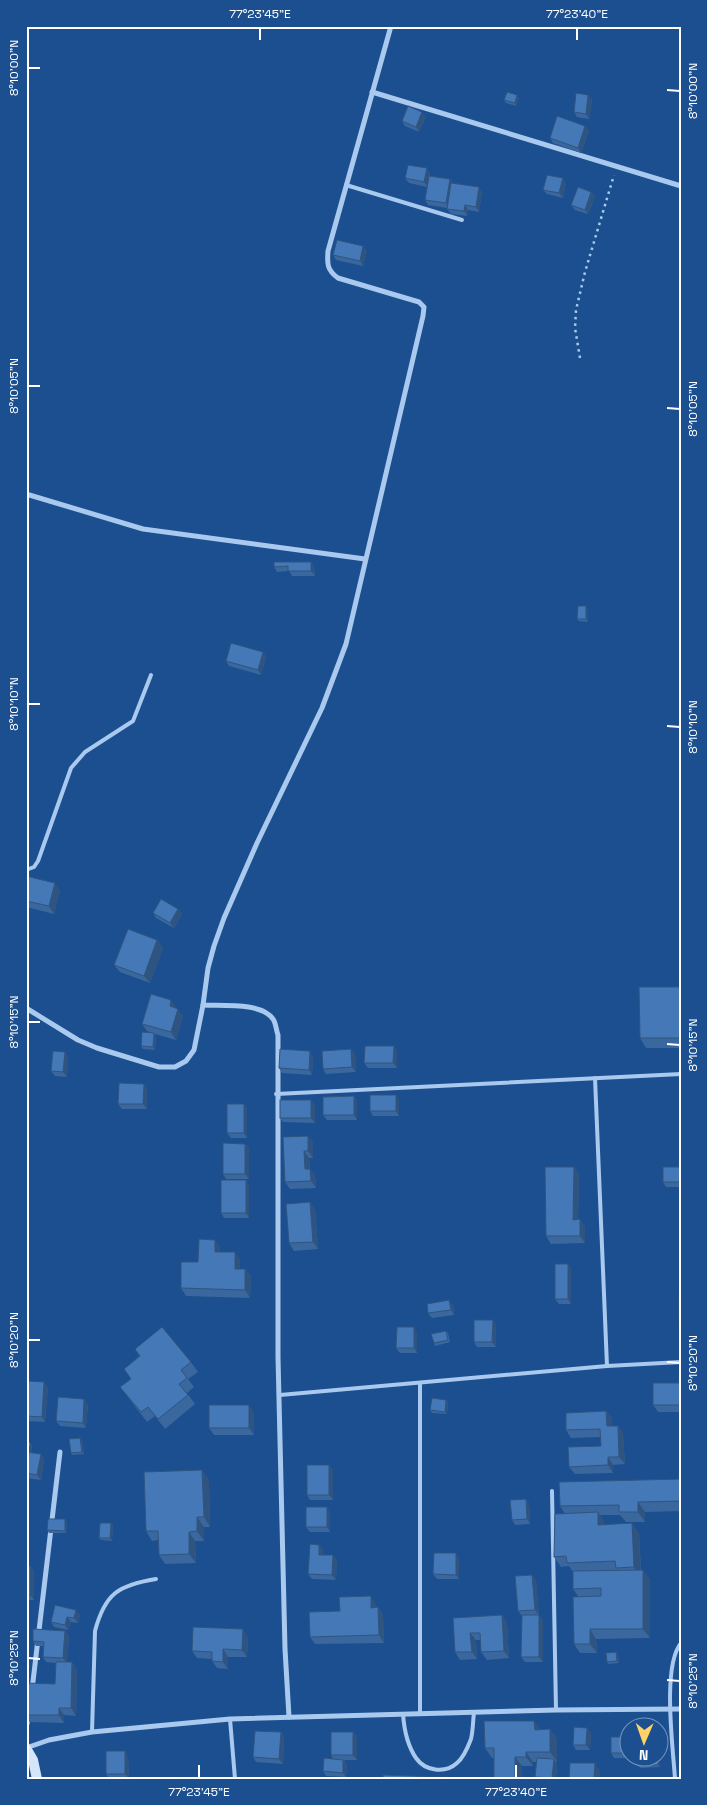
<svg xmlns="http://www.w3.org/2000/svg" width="707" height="1805" font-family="'Space Grotesk',sans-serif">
<rect width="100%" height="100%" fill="#1b4f8f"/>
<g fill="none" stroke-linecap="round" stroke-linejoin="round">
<path stroke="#a9c9ee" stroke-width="2.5" stroke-dasharray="2.5 4" stroke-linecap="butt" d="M580,358L575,328L576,310L585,272L614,175"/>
<g stroke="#a9c9ee" stroke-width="4">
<path d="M346,185L462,220"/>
<path d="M26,870L34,867L38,861L71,768L85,752L133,721L151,675"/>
<path d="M595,1078L607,1366"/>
<path d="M276,1094L681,1074"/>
<path d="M420,1383V1713"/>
<path d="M280,1395L607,1366L681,1362"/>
<path d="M552,1491L556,1710"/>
<path d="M403,1714C404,1728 407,1745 416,1758C425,1771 445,1774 457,1763C463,1758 468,1747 471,1739C473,1731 473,1721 474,1712"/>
<path d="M230,1719L235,1779"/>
<path d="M92,1732L95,1631C105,1593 119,1585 156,1579"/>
<path d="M675,1779C673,1747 662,1666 681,1643"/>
</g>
<g stroke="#a9c9ee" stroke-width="5">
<path d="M372,92L681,186"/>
<path d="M26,494L143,529L365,559"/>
<path d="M203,1005C223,1006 261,1002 273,1019C276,1023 276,1030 278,1035V1357L285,1649L289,1717"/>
<path d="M26,1008L78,1040L97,1048L159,1067H175L186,1061L194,1050L203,1005L208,968L214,946L224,918L257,843L322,708L346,644L423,316L424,307L419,302L338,278C327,270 327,264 328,251L391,26"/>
<path d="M32,1690L60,1452"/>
<path d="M26,1727L29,1716"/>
<path d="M26,1748L49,1740L92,1732L230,1719L556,1710L681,1709"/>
</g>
<path stroke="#d6e6fa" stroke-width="10" d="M26,1748L33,1760L37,1779"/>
</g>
<g fill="#3a679d">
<path d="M588,95L592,100L589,119L577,117L574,112Z"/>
<path d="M519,98L516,106L506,103L504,100Z"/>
<path d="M426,117L419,132L405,126L402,121Z"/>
<path d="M585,126L589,131L581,153L553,143L550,138Z"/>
<path d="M430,173V176L450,179L453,183L479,187L482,192L479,212L468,210L467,216L451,214L447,209V208L428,205L425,200L427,187L409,183L405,178Z"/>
<path d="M566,183L563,198L547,194L543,190Z"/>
<path d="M591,192L595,197L588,214L575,210L571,205Z"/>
<path d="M367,251L363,266L336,260L333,255Z"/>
<path d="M311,562L314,567L315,576H292L289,571L277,572L274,567Z"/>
<path d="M588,609V622L579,621L577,619Z"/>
<path d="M263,652L266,657L261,675L229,666L226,661Z"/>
<path d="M26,876L60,890L54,914L26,907Z"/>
<path d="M178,909L182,914L174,928L156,918L153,913Z"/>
<path d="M157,940L163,948L150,983L120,972L114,965Z"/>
<path d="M681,987V1048H646L640,1038Z"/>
<path d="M176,1007V1008L183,1016L176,1040L155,1034L156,1036L155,1050L143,1049L141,1046L152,1033L147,1031L142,1024Z"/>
<path d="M394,1046L397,1051V1068H368L364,1063Z"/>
<path d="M351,1049L355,1054L356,1072L326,1074L323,1069Z"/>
<path d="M65,1052L68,1057L67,1077L55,1076L51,1071Z"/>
<path d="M313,1056L312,1075L282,1073L279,1068Z"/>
<path d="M144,1084L147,1089V1109H122L118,1104Z"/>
<path d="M354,1096L357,1101V1120H327L323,1115Z"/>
<path d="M399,1100V1116H373L370,1111Z"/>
<path d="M244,1104L247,1109V1138H231L227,1133Z"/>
<path d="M315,1105V1123L283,1122L280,1118Z"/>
<path d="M308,1136L313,1143V1158H309L310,1169L315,1176L316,1188L290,1189L285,1182Z"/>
<path d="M245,1144L249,1148V1179H226L223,1174Z"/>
<path d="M574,1167L579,1174L578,1219L585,1227V1243L551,1244L546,1236Z"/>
<path d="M681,1167V1187H666L663,1182Z"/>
<path d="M246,1180L249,1185V1218H224L221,1213Z"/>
<path d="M315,1209L318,1249L294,1251L289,1243Z"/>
<path d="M220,1247V1252L240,1259V1269H245L251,1276L250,1298L186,1296L181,1288L198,1262Z"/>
<path d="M568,1264L571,1269V1304H559L555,1299Z"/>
<path d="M453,1305L454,1315L432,1318L428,1313Z"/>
<path d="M496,1325V1347H477L474,1342Z"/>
<path d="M446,1331L448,1333L450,1342L435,1346L434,1343Z"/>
<path d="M417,1332V1353H400L396,1348Z"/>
<path d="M135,1349L191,1362L198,1372L188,1379L194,1387L187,1393L195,1404L165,1429L155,1416L147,1422L120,1387L131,1379L124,1369L139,1356Z"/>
<path d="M26,1381L48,1387L45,1422L26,1421Z"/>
<path d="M681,1383V1412H658L653,1405Z"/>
<path d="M446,1400L448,1402L447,1414L432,1413L430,1410Z"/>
<path d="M88,1404L86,1428L60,1426L56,1421Z"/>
<path d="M606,1411L612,1418V1426H618L623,1433L625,1464L613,1465V1473L575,1474L569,1467L601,1446L600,1437L571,1438L566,1430Z"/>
<path d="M254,1413V1435H214L209,1428Z"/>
<path d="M82,1440L84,1454L72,1455L71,1453Z"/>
<path d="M26,1442L32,1445L31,1453L41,1454L44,1459L41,1480L26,1478Z"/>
<path d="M202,1470L209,1480L210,1527H204V1541H195L196,1563L165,1564L159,1555L158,1540L152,1541L146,1531Z"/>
<path d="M333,1470V1500H310L307,1495Z"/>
<path d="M681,1479V1511L645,1512V1522H626L620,1515H600L604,1522V1524L639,1533L641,1570L650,1579V1638L596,1639L597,1653H580L574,1644L578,1596L573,1589V1572L569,1566L561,1567L554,1557L565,1514L560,1506Z"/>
<path d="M526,1499L529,1504L530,1524L515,1525L512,1520Z"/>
<path d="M330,1512V1532H310L306,1527Z"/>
<path d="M67,1522L66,1533H49L47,1530Z"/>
<path d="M111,1523L113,1525L112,1541L101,1540L99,1538Z"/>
<path d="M319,1545L323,1550V1555H333L337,1560L336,1580L312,1579L308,1574Z"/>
<path d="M459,1558V1579H437L433,1574Z"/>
<path d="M26,1566H30L34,1571V1600H26Z"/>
<path d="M536,1580L539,1615H533L543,1620V1662H525L521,1657L522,1616L518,1611Z"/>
<path d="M376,1604V1608L378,1607L383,1615L384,1643L315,1644L310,1637L340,1611Z"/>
<path d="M76,1610L80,1615L78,1623L71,1622L68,1630L54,1627L51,1622Z"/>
<path d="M502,1615L507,1623L509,1658L487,1660L481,1652V1640H476L477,1659L460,1660L455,1652L453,1618Z"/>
<path d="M65,1631L69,1636L67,1662H72L77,1670L76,1716L64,1715V1723L29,1722L26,1718V1683L55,1684L56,1663L46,1662L43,1657V1646H36L33,1641Z"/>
<path d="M248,1637L247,1657H228V1669L217,1668L212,1661V1659L197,1658L192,1651Z"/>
<path d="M616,1652L618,1655L619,1663L608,1664L607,1662Z"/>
<path d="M534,1721L541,1730L550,1729L557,1739V1761L556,1762L557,1764L556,1779H536L535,1777L536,1762H533V1766H522V1779H494V1758H492L485,1748Z"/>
<path d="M587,1728L591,1733L590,1750H576L573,1745Z"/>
<path d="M281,1732L284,1737L283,1764L256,1762L253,1757Z"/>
<path d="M353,1732L357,1737V1760H344L347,1765L346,1777L326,1776L323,1771L333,1759L331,1755Z"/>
<path d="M630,1737V1758H634H614L611,1753Z"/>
<path d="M128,1756L129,1779H109L106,1774Z"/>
<path d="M660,1757V1767L640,1768L638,1765Z"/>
</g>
<g fill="#305480">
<path d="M517,95L519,98L516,106L515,103Z"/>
<path d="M588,95L592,100L589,119L586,114Z"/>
<path d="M422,112L426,117L419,132L416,127Z"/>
<path d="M585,126L589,131L581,153L578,148Z"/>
<path d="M427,168L430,173L428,187L424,182Z"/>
<path d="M563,178L566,183L563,198L559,193Z"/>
<path d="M450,179L454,184L450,208L446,203Z"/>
<path d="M479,187L482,192L479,212L476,207Z"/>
<path d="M591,192L595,197L588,214L585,210Z"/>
<path d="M465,205L468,210L467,216L464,211Z"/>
<path d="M363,246L367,251L363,266L360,261Z"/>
<path d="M311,562L314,567L315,576L311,571Z"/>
<path d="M586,606L588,609V622L586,619Z"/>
<path d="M263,652L266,657L261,675L258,670Z"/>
<path d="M55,883L60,890L54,914L49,906Z"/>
<path d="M178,909L182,914L174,928L170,923Z"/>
<path d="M157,940L163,948L150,983L144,976Z"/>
<path d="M171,1000L176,1007L175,1014L170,1006Z"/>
<path d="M178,1009L183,1016L176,1040L171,1032Z"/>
<path d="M154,1033L156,1036L155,1050L153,1047Z"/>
<path d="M394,1046L397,1051V1068L393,1063Z"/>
<path d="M351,1049L355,1054L356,1072L352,1067Z"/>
<path d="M310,1051L313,1056L312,1075L309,1070Z"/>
<path d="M65,1052L68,1057L67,1077L63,1072Z"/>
<path d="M144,1084L147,1089V1109L143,1104Z"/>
<path d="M396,1095L399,1100V1116L396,1111Z"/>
<path d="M354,1096L357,1101V1120L354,1115Z"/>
<path d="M311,1100L315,1105V1123L311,1118Z"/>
<path d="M244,1104L247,1109V1138L244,1133Z"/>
<path d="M308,1136L313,1143V1158L308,1151Z"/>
<path d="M245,1144L249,1148V1179L245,1174Z"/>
<path d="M304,1151L309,1158L310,1176L305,1169Z"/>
<path d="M574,1167L579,1174L578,1227L573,1220Z"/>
<path d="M310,1169L315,1176L316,1188L311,1181Z"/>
<path d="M246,1180L249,1185V1218L246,1213Z"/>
<path d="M310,1202L315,1209L318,1249L313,1242Z"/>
<path d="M580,1219L585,1227V1243L580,1236Z"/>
<path d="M215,1240L220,1247V1259L215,1252Z"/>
<path d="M235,1252L240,1259V1276L235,1269Z"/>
<path d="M568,1264L571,1269V1304L568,1299Z"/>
<path d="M245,1269L251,1276L250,1298L245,1290Z"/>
<path d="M449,1300L453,1305L454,1315L451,1310Z"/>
<path d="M493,1320L496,1325V1347L492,1342Z"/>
<path d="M414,1327L417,1332V1353L414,1348Z"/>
<path d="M44,1382L48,1387L45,1422L42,1417Z"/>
<path d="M84,1399L88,1404L86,1428L83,1423Z"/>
<path d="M446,1400L448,1402L447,1414L445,1412Z"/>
<path d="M249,1405L254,1413V1435L249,1428Z"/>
<path d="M606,1411L612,1418V1434L607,1426Z"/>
<path d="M618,1426L623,1433L625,1464L619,1457Z"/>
<path d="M80,1438L82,1440L84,1454L82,1452Z"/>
<path d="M31,1443L32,1445L30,1455L28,1453Z"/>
<path d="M41,1454L44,1459L41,1480L37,1475Z"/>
<path d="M608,1457L613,1465V1473L608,1465Z"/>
<path d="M329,1465L333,1470V1500L329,1495Z"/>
<path d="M202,1470L209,1480L210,1527L204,1517Z"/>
<path d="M526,1499L529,1504L530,1524L527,1519Z"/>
<path d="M638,1502L645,1512V1522L638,1512Z"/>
<path d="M327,1507L330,1512V1532L327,1527Z"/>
<path d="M598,1512L604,1522L605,1534L598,1525Z"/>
<path d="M197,1517L204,1527V1541L197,1531Z"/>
<path d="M65,1519L67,1522L66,1533L65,1531Z"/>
<path d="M111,1523L113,1525L112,1541L110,1538Z"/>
<path d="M632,1523L639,1533L641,1577L634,1567Z"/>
<path d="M189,1532L195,1541L196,1563L189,1554Z"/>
<path d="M319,1545L323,1550L322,1560L319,1555Z"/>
<path d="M456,1553L459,1558V1579L456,1575Z"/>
<path d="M333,1555L337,1560L336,1580L332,1575Z"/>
<path d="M30,1566L34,1571V1600L30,1595Z"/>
<path d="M643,1570L650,1579V1638L643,1629Z"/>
<path d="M532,1575L536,1580L539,1615L535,1610Z"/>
<path d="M371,1596L376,1604L377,1615L371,1608Z"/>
<path d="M26,1605L28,1607L27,1629L26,1628Z"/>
<path d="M378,1607L383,1615L384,1643L379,1635Z"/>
<path d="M76,1610L80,1615L78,1623L74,1618Z"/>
<path d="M502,1615L507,1623L509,1658L504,1651Z"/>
<path d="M539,1615L543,1620V1662L539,1657Z"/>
<path d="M67,1617L71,1622L68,1630L65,1625Z"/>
<path d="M243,1629L248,1637L247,1657L242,1650Z"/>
<path d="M590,1629L596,1639L597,1653L590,1644Z"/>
<path d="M65,1631L69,1636L67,1663L63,1658Z"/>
<path d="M470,1633L476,1640L477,1659L472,1652Z"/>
<path d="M223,1649L228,1657V1669L223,1662Z"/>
<path d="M616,1652L618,1655L619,1663L617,1661Z"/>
<path d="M72,1662L77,1670L76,1716L71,1708Z"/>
<path d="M59,1708L64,1715V1723L59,1715Z"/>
<path d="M534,1721L541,1730H535Z"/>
<path d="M587,1728L591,1733L590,1750L586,1745Z"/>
<path d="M550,1729L557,1739V1761L550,1752Z"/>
<path d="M281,1732L284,1737L283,1764L279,1759Z"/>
<path d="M353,1732L357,1737V1760L353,1755Z"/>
<path d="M125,1751L128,1756L129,1779L125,1774Z"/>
<path d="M526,1752L533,1762V1766L526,1757Z"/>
<path d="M660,1756V1767L658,1765V1758H660Z"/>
<path d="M515,1757L522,1766V1779H515Z"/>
<path d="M554,1759L557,1764L556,1779L552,1778Z"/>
<path d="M343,1760L347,1765L346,1777L343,1773Z"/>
<path d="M595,1763L600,1771V1779H594Z"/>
</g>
<g fill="#4478b7" stroke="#305480">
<path d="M507,92L517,95L515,103L504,100Z"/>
<path d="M576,93L588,95L586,114L574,112Z"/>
<path d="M408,106L422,112L416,127L402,121Z"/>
<path d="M557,116L585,126L578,148L550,138Z"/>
<path d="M408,165L427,168L424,182L405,178Z"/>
<path d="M547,175L563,178L559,193L543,190Z"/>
<path d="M429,176L450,179L446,203L425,200Z"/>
<path d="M451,183L479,187L476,207L465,205L464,211L447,209Z"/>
<path d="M578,187L591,192L585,210L571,205Z"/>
<path d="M337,240L363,246L360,261L333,255Z"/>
<path d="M274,562H311V571H288V566L274,567Z"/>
<path d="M578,606H586V619H577Z"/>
<path d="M231,643L263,652L258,670L226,661Z"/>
<path d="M26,876L55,883L49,906L26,901Z"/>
<path d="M161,899L178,909L170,923L153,913Z"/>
<path d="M128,929L157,940L144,976L114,965Z"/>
<path d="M639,987H681V1038H640Z"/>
<path d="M151,994L171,1000L170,1006L178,1009L171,1032L142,1024Z"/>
<path d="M142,1032L154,1033L153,1047L141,1046Z"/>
<path d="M365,1046H394L393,1063H364Z"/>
<path d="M280,1049L310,1051L309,1070L279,1068Z"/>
<path d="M351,1049L352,1067L323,1069L322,1051Z"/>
<path d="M53,1051L65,1052L63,1072L51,1071Z"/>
<path d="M119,1083L144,1084L143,1104H118Z"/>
<rect x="370" y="1095" width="26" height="16"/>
<path d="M354,1096V1115H323V1097Z"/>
<rect x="280" y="1100" width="31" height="18"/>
<rect x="227" y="1104" width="17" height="29"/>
<path d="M308,1136V1151H304L305,1169H310L311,1181L285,1182L283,1137Z"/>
<path d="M223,1143L245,1144V1174H223Z"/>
<path d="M545,1167H574L573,1220L580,1219V1236H546Z"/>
<rect x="663" y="1167" width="18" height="15"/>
<rect x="221" y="1180" width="25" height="33"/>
<path d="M310,1202L313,1242L289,1243L286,1204Z"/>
<path d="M199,1239L215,1240V1252H235V1269H245V1290L181,1288V1262H198Z"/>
<rect x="555" y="1264" width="13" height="35"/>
<rect x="679" y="1294" width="2" height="30"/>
<path d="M449,1300L451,1310L428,1313L427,1304Z"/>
<path d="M474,1320H493L492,1342H474Z"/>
<path d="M162,1327L191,1362L181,1370L187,1378L179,1384L188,1395L158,1419L148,1407L141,1412L120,1387L131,1379L124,1369L140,1356L135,1349Z"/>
<path d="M397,1327H414V1348H396Z"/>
<path d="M446,1331L448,1340L434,1343L431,1334Z"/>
<path d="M26,1381L44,1382L42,1417L26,1416Z"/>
<rect x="653" y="1383" width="28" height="22"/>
<path d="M58,1397L84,1399L83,1423L56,1421Z"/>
<path d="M432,1398L446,1400L445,1412L430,1410Z"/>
<rect x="209" y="1405" width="40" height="23"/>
<path d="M606,1411L607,1426H618L619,1457H608V1465L569,1467L568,1447L601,1446L600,1429L566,1430V1413Z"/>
<path d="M80,1438L82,1452L71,1453L69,1439Z"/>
<path d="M26,1442L31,1443L28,1452H26Z"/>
<path d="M26,1452L41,1454L37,1475L26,1473Z"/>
<rect x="307" y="1465" width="22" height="30"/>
<path d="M202,1470L204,1517H197V1531L189,1532V1554L159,1555L158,1531H146L144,1472Z"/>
<path d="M681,1479V1501L638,1502V1512H619V1505L560,1506L559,1482Z"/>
<path d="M526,1499L527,1519L512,1520L510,1500Z"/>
<rect x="306" y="1507" width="21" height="20"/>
<path d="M598,1512V1525L632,1523L634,1567L616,1568L615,1561L567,1563L566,1556L554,1557L555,1514Z"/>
<path d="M48,1519H65V1531L47,1530Z"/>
<path d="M100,1523H111L110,1538H99Z"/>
<path d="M310,1544L319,1545V1555H333L332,1575L308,1574Z"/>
<path d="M434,1553H456V1575L433,1574Z"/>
<rect x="26" y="1566" width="4" height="29"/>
<path d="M643,1570V1629H590V1644H574L573,1597L601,1596V1588L573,1589V1571Z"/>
<path d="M532,1575L535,1610L518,1611L515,1576Z"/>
<path d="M371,1596V1608L378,1607L379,1635L310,1637L309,1612L340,1611L339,1597Z"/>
<path d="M55,1605L76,1610L74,1618L67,1617L65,1625L51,1622Z"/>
<path d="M502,1615L504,1651L481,1652L480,1633H470L472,1652H455L453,1618Z"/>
<path d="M522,1615H539V1657H521Z"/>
<path d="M193,1627L243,1629L242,1650L223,1649V1662L212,1661V1652L192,1651Z"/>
<path d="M33,1629L65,1631L63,1658L43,1657L44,1642L33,1641Z"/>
<path d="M616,1652L617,1661L607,1662L606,1653Z"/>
<path d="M56,1662H72L71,1708H59V1715H26V1683L55,1684Z"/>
<path d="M484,1721H534L535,1730L550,1729V1752H526V1757H515V1779H494V1748H485Z"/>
<path d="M574,1727L587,1728L586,1745H573Z"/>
<path d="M255,1731L281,1732L279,1759L253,1757Z"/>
<rect x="331" y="1732" width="22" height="23"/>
<rect x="611" y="1737" width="19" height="16"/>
<rect x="106" y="1751" width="19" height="23"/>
<path d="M324,1758L343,1760V1773L323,1771Z"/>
<path d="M537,1758L554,1759L552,1778L535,1777Z"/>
<rect x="638" y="1758" width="20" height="7"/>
<path d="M570,1763H595L594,1779H569Z"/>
<path d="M383,1775L471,1778V1779H383Z"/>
</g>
<path fill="none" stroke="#fff" stroke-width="2" d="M260,40V28M577,40V28M28,68H40M667,90L680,91M28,386H40M667,408L680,409M28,704H40M667,726L680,727M28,1022H40M667,1044L680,1045M28,1340H40M667,1362L680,1363M28,1658L40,1659M667,1680L680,1681M199,1778V1765M516,1778V1765"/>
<rect width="707" height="1805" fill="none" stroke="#1b4f8f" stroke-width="55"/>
<g transform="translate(644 1742) rotate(182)"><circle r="24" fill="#1b4f8f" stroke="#7695bc"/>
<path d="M0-4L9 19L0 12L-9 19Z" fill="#ffd166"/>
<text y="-8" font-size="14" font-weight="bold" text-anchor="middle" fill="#ffffff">N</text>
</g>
<rect x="28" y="28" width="652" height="1750" fill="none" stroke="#fff" stroke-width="2"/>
<g font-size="12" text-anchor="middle" fill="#fff">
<text x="260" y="18">77°23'45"E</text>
<text x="577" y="18">77°23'40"E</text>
<text transform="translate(14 68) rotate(-90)" y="4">8°10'00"N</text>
<text transform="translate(693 91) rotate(-90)" y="4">8°10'00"N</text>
<text transform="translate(14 386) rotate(-90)" y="4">8°10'05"N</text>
<text transform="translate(693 409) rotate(-90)" y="4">8°10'05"N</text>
<text transform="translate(14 704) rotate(-90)" y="4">8°10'10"N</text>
<text transform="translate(693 727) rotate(-90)" y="4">8°10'10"N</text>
<text transform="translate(14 1022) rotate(-90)" y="4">8°10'15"N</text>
<text transform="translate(693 1045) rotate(-90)" y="4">8°10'15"N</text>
<text transform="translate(14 1340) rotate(-90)" y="4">8°10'20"N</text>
<text transform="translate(693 1363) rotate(-90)" y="4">8°10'20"N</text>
<text transform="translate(14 1658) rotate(-90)" y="4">8°10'25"N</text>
<text transform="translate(693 1681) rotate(-90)" y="4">8°10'25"N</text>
<text x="199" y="1796">77°23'45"E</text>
<text x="516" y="1796">77°23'40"E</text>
</g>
</svg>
